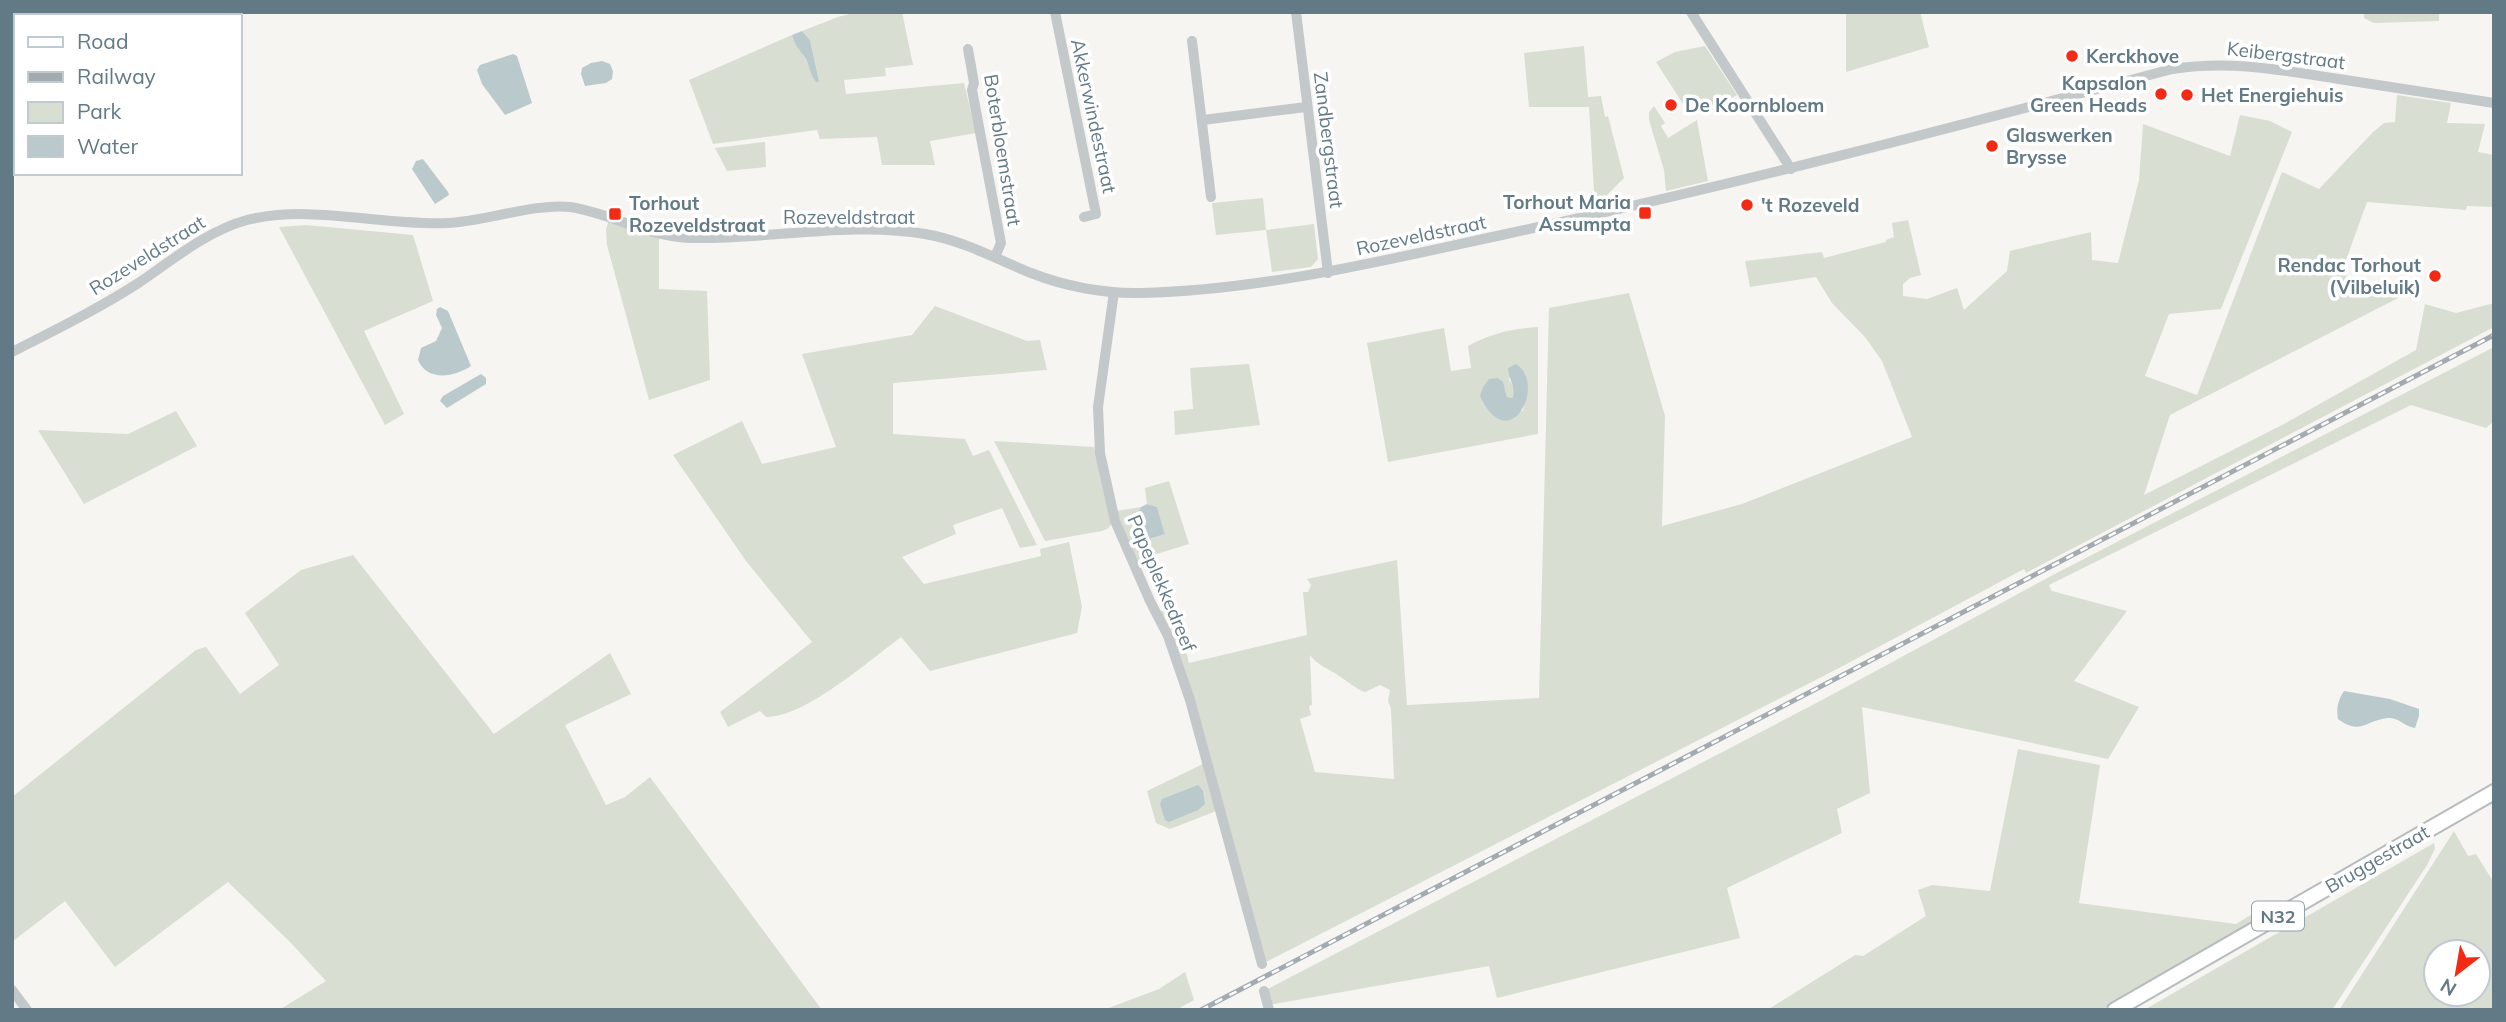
<svg xmlns="http://www.w3.org/2000/svg" width="2506" height="1022" font-family="Mulish,sans-serif">
<rect width="100%" height="100%" fill="#f6f5f2"/>
<g fill="#d8ded2" fill-rule="evenodd">
<path d="M857,12H902L913,65L885,68L886,76L844,80L846,94L964,83L976,133L930,141L935,165H882L877,137L820,139L817,130L713,144L689,80L792,35C795,44 799,48 804,56C809,65 811,74 817,83L819,81L810,40L802,31L838,17Z"/>
<path d="M1846,12H1920L1929,47L1846,72Z"/>
<path d="M2364,12H2439V21L2374,23L2364,18Z"/>
<path d="M1584,46L1588,97L1601,96L1605,117L1608,116L1624,178L1602,200V206L1595,208L1589,107H1529L1524,53Z"/>
<path d="M1705,46L1737,95L1708,112L1702,103L1687,110L1656,62L1675,52Z"/>
<path d="M2397,95L2451,103L2447,123L2485,124L2478,152L2494,155V207L2467,206L2466,210L2367,202L2341,274L2400,297L2170,415L2144,495L2282,425L2416,350L2425,304L2456,313L2494,303V327L2064,553L2026,573L2024,569L1841,667L1262,964L1219,810L1170,829L1156,823L1147,791L1207,762L1156,612L1175,608L1189,663L1307,635L1303,592H1308L1311,585L1307,579L1397,560L1407,705L1539,698L1549,308L1629,293L1665,416L1662,526L1742,504L1912,437L1882,361L1865,337L1832,303L1816,277L1750,287L1745,261L1822,252L1824,258L1886,242V240L1894,237L1892,223L1908,220L1921,275L1910,278L1903,284V296L1927,299L1957,288L1964,310L2007,271L2010,251L2091,232L2092,260L2118,263L2139,180L2143,124L2230,156L2240,115L2270,121L2292,132L2221,309L2169,314L2145,376L2197,395L2282,172L2319,189L2373,132L2384,123L2395,122ZM1310,655C1318,666 1328,668 1339,676C1349,682 1354,688 1365,692L1380,685L1390,690L1388,701L1391,709L1394,779L1315,772L1300,719L1311,715L1309,706L1312,705Z"/>
<path d="M1654,106L1665,123L1661,126L1668,138L1697,120L1708,181L1666,191L1664,170L1649,120V112Z"/>
<path d="M765,142L766,167L727,171L715,148Z"/>
<path d="M1263,198L1266,230L1216,235L1212,203Z"/>
<path d="M609,219L659,235V289L707,291L710,380L649,400L607,245L606,230Z"/>
<path d="M1314,224L1318,259L1311,267L1272,272L1266,230Z"/>
<path d="M306,225L413,235L433,301L364,331L404,414L385,425L279,227Z"/>
<path d="M935,306L1027,341L1040,340L1047,370L893,383V434L965,439L973,456L989,450L1037,545L1020,548L1002,508L953,525L956,534L902,557L924,584L1041,556L1040,549L1069,542L1082,607L1077,633L930,671L901,637C870,660 804,718 766,717L760,711L728,727L720,712L812,642L746,561L673,455L742,421L762,464L836,447L802,354L912,335Z"/>
<path d="M1538,327V434L1388,462L1367,343L1444,328L1451,371L1471,368L1468,346C1493,333 1510,329 1538,327ZM1508,378L1527,385L1523,411L1483,387L1505,389L1507,397L1512,398C1516,391 1513,385 1508,378Z"/>
<path d="M2494,347V421L2486,428L2411,405L2049,585L2052,591L2127,611L2074,681L2139,707L2108,759L1862,707L1870,793L1837,809L1842,833L1727,888L1740,938L1497,998L1489,966L1268,1005L1264,991L1824,699L2051,576Z"/>
<path d="M1249,364L1260,425L1175,435L1174,411L1193,409L1190,368Z"/>
<path d="M176,411L197,446L84,504L38,430L128,434Z"/>
<path d="M994,441L1094,447C1098,460 1114,515 1111,524C1109,529 1106,529 1102,531L1045,541Z"/>
<path d="M1169,481L1189,544L1134,561L1116,511L1141,507C1136,518 1142,530 1146,540L1165,534L1157,507L1147,504L1145,488Z"/>
<path d="M353,555L494,734L610,653L631,694L565,725L606,805L625,797L650,777L822,1010H279L326,981L291,943L228,882L115,967L65,901L12,942V797L196,650L206,647L240,694L279,665L245,613L301,570Z"/>
<path d="M2018,749L2100,765L2079,903L2236,924L2272,902L2275,910L2101,1010H1767L1855,955L1863,956L1926,916L1918,890L1932,885L1990,891Z"/>
<path d="M2454,831L2468,856L2476,854L2494,883V1010H2339ZM2436,952H2478V994H2436Z"/>
<path d="M2434,843L2435,849L2427,865L2332,1010H2144Z"/>
<path d="M1185,972L1194,1000L1176,1010H1103L1159,989Z"/>
</g>
<g fill="#bacacc">
<path d="M802,31L810,40L819,81L817,83C809,75 810,64 804,56C798,48 795,45 792,35Z"/>
<path d="M513,54L517,56L532,103L505,115L482,84L477,70L480,65Z"/>
<path d="M602,61L610,64L613,71L612,79L606,83L585,86L581,74L582,68L591,63Z"/>
<path d="M423,159L448,192L449,195L435,204L412,169L416,161Z"/>
<path d="M440,307L448,311L471,366C455,377 427,382 418,360L421,348L436,341L442,328L436,315L437,309Z"/>
<path d="M1516,364C1548,384 1509,459 1480,396L1483,387L1489,379L1498,378L1503,382L1507,397L1512,398C1517,389 1508,378 1508,368Z"/>
<path d="M481,374L486,378V384L447,408L440,401L443,396Z"/>
<path d="M1147,504L1157,507L1165,534L1146,540L1141,527L1138,513L1141,507Z"/>
<path d="M2344,691L2390,699L2419,709V716L2415,728C2405,727 2399,717 2388,718C2366,720 2361,736 2338,719C2336,708 2338,700 2344,691Z"/>
<path d="M1198,785L1203,791L1205,804L1198,810L1169,822L1165,820L1160,804L1162,799Z"/>
</g>
<g fill="none" stroke-linecap="round" stroke-linejoin="round">
<g stroke="#b6bbbe" stroke-width="18">
<path id="major" d="M2115,1010L2494,792"/>
</g>
<g stroke="#c3c8cb" stroke-width="10">
<path d="M1055,12L1096,214L1084,217"/>
<path d="M1296,12L1328,273"/>
<path d="M1691,12L1791,169"/>
<path d="M1192,41L1211,197"/>
<path d="M968,49L974,83L972,90L1001,243L995,257"/>
<path d="M1203,120L1306,107"/>
<path d="M1114,292L1098,407L1100,453L1115,521L1150,601L1168,636L1190,700L1262,964"/>
<path d="M12,352C55,330 100,308 140,282C172,260 209,230 247,220C313,204 381,226 448,223C486,221 536,203 570,207C612,213 644,236 689,238C765,240 851,221 925,234C962,240 996,259 1031,273C1064,286 1104,294 1141,293C1264,290 1386,260 1506,234C1730,186 1951,128 2172,69C2232,60 2280,70 2339,79C2390,87 2442,95 2494,103"/>
<path d="M12,990L27,1010"/>
<path d="M1264,991L1269,1010"/>
</g>
<use href="#major" stroke="#fff" stroke-width="14"/>
<g stroke="#a3abb0" stroke-width="5">
<path id="rail" d="M1201,1010L2494,335"/>
</g>
<use href="#rail" stroke="#fff" stroke-width="2.5" stroke-dasharray="8" stroke-linecap="butt"/>
</g>
<g fill="#f32b14" stroke="#fff" stroke-width="2.5">
<circle cx="2072" cy="56" r="7"/>
<circle cx="2161" cy="94" r="7"/>
<circle cx="2187" cy="95" r="7"/>
<circle cx="1671" cy="105" r="7"/>
<circle cx="1992" cy="146" r="7"/>
<circle cx="1747" cy="205" r="7"/>
<rect x="1638" y="206" width="14" height="14" rx="3.5"/>
<rect x="608" y="207" width="14" height="14" rx="3.5"/>
<circle cx="2435" cy="276" r="7"/>
</g>
<g text-anchor="middle" dominant-baseline="central" stroke-width="7" stroke-linejoin="round" paint-order="stroke">
<rect fill="#fff" stroke="#91a2aa" stroke-width="2" x="2252" y="901.5" width="52" height="29" rx="5"/>
<g font-size="18" font-weight="bold" fill="#627a86">
<text x="2278" y="916">N32</text>
</g>
<g font-size="19" fill="#627a86" stroke="#fff">
<text transform="translate(2286 55) rotate(7)">Keibergstraat</text>
<text transform="translate(1094 116) rotate(78)">Akkerwindestraat</text>
<text transform="translate(1329 140) rotate(83)">Zandbergstraat</text>
<text transform="translate(1003 150) rotate(81)">Boterbloemstraat</text>
<text x="849" y="217">Rozeveldstraat</text>
<text transform="translate(1421 235) rotate(-12)">Rozeveldstraat</text>
<text transform="translate(147 255) rotate(-32)">Rozeveldstraat</text>
<text transform="translate(1162 583) rotate(67)">Papeplekkedreef</text>
<text transform="translate(2377 859) rotate(-30)">Bruggestraat</text>
</g>
<g font-size="19" font-weight="bold" fill="#627a86" stroke="#fff" text-anchor="start">
<text x="2086" y="56">Kerckhove</text>
<text x="2147" y="83" text-anchor="end">Kapsalon<tspan x="2147" dy="22">Green Heads</tspan></text>
<text x="2201" y="95">Het Energiehuis</text>
<text x="1685" y="105">De Koornbloem</text>
<text x="2006" y="135">Glaswerken<tspan x="2006" dy="22">Brysse</tspan></text>
<text x="1631" y="202" text-anchor="end">Torhout Maria<tspan x="1631" dy="22">Assumpta</tspan></text>
<text x="629" y="203">Torhout<tspan x="629" dy="22">Rozeveldstraat</tspan></text>
<text x="1761" y="205">'t Rozeveld</text>
<text x="2421" y="265" text-anchor="end">Rendac Torhout<tspan x="2421" dy="22">(Vilbeluik)</tspan></text>
</g>
</g>
<rect width="2506" height="1022" fill="none" stroke="#627a86" stroke-width="28"/>
<rect x="14" y="14" width="228" height="161" fill="#ffffff" stroke="#c0cacf" stroke-width="2"/>
<rect x="28" y="37" width="35" height="10" fill="#ffffff" stroke="#c0cacf" stroke-width="2"/>
<text x="77" y="49" font-size="21" fill="#627a86">Road</text>
<rect x="28" y="72" width="35" height="10" fill="#a3abb0" stroke="#c0cacf" stroke-width="2"/>
<text x="77" y="84" font-size="21" fill="#627a86">Railway</text>
<rect x="28" y="102" width="35" height="21" fill="#d8ded2" stroke="#c0cacf" stroke-width="2"/>
<text x="77" y="119" font-size="21" fill="#627a86">Park</text>
<rect x="28" y="136" width="35" height="21" fill="#bacacc" stroke="#c0cacf" stroke-width="2"/>
<text x="77" y="154" font-size="21" fill="#627a86">Water</text>
<g transform="translate(2457 973) rotate(211)"><circle r="33" fill="#ffffff" stroke="#c0cacf" stroke-width="2"/>
<path d="M0-5L12 26L0 18L-12 26Z" fill="#f32b14"/>
<text y="-10" font-size="19" font-weight="bold" text-anchor="middle" fill="#627a86">N</text>
</g>
</svg>
